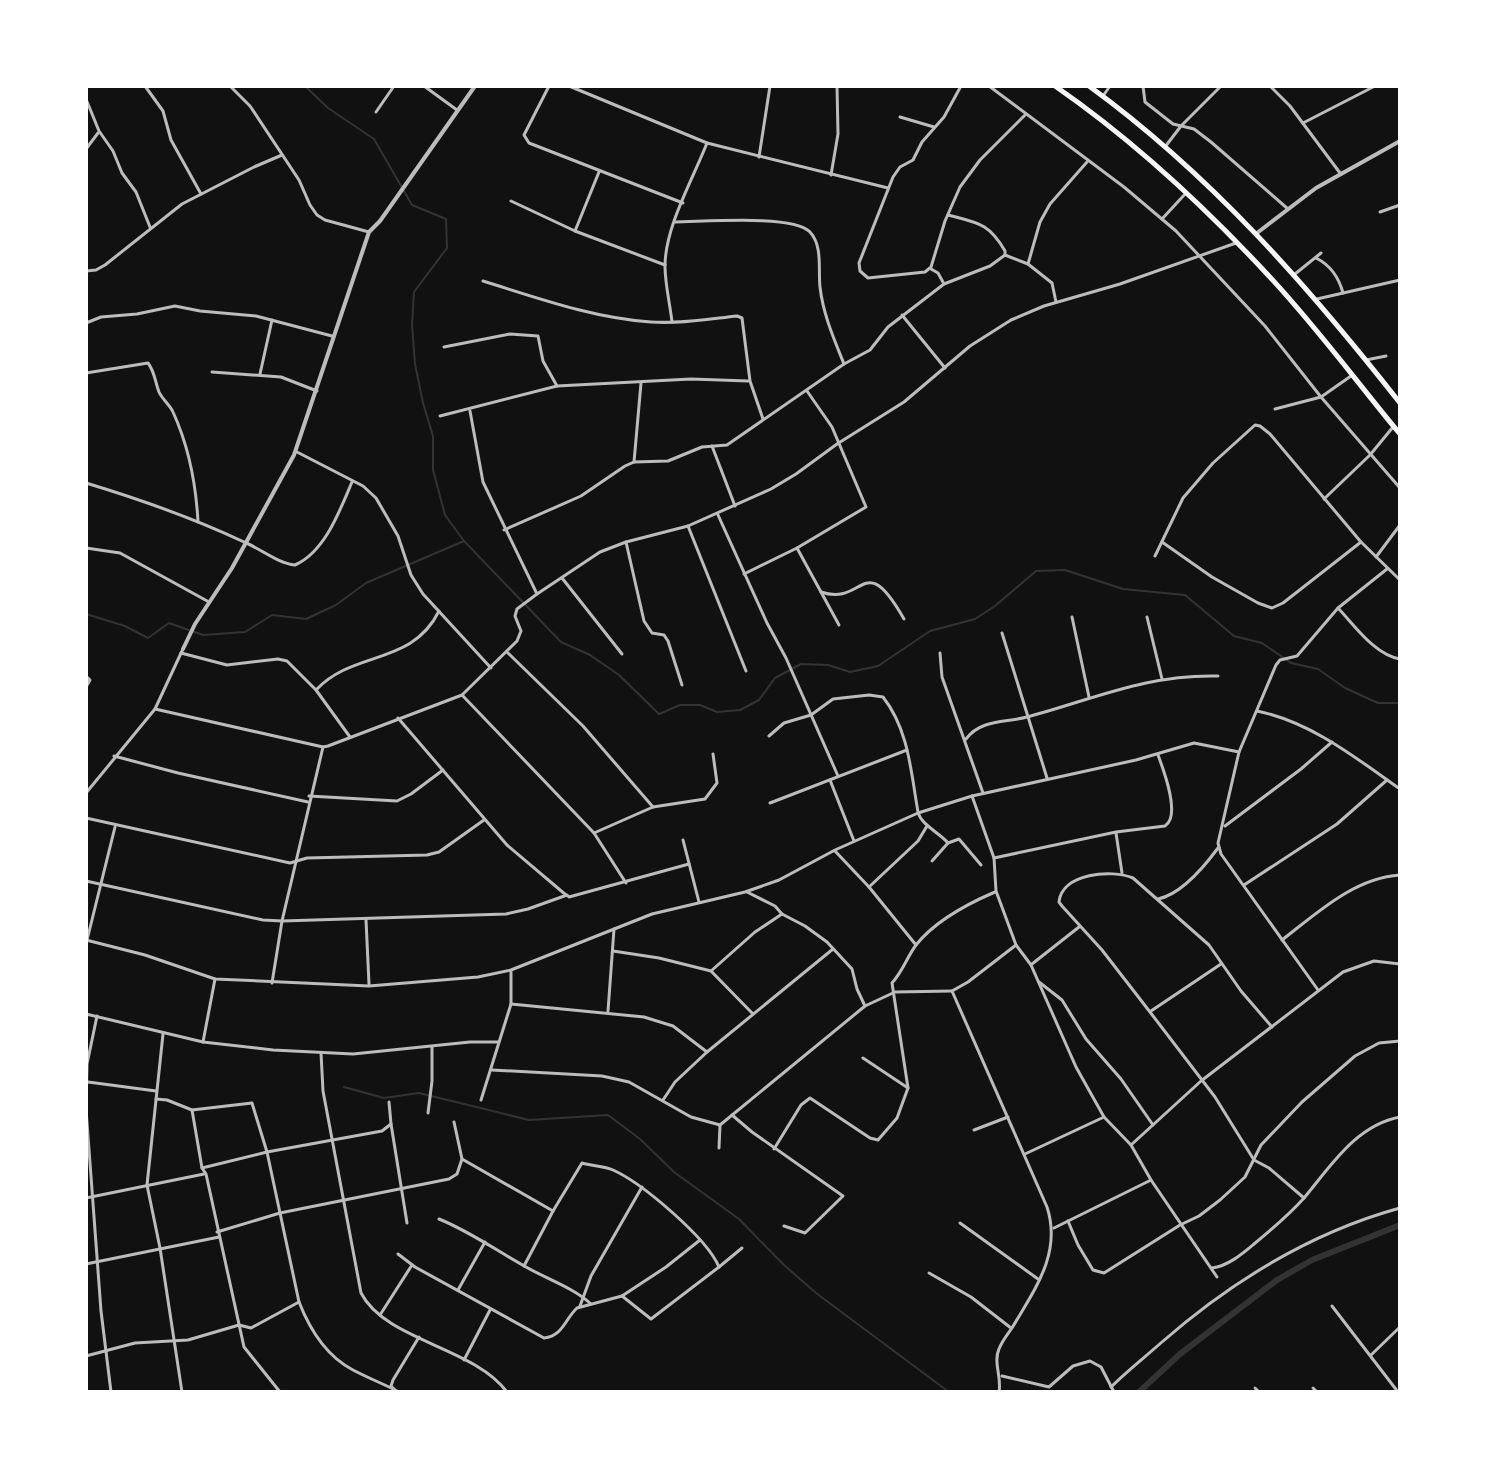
<svg xmlns="http://www.w3.org/2000/svg" width="1486" height="1478" font-family="Montserrat,sans-serif">
<rect width="100%" height="100%" fill="#111"/>
<g fill="none" stroke-linecap="round" stroke-linejoin="round">
<g stroke="#333" stroke-width="2">
<path d="M305,86L328,108L374,139L412,205L446,219L447,248L414,292L412,325L415,364L423,403L433,436V470L445,515L464,541L561,642L590,655L619,675L659,714L680,705H700L717,712L740,710L759,700L775,678L801,664L828,665L850,672L878,666L930,631L975,619L995,606L1036,571L1065,570L1123,589L1185,595L1234,636L1262,643L1291,663L1318,669L1345,688L1378,703H1400"/>
<path d="M86,614L125,626L148,638L169,623L203,635L245,632L272,615L306,619L336,605L366,583L464,541"/>
<path d="M344,1087L384,1098L419,1093L529,1120L608,1115L640,1139L674,1172L739,1219L784,1265L816,1293L949,1392"/>
</g>
<path stroke="#333" stroke-width="6" d="M1139,1392L1180,1354L1277,1280L1312,1260L1400,1225"/>
<g stroke="#bcbcbc" stroke-width="3">
<path d="M145,86L163,111L171,140L201,194"/>
<path d="M230,86L250,106L299,180L310,205L317,215L325,220L369,232"/>
<path d="M424,86L457,110"/>
<path d="M549,86L524,135L529,143L683,203"/>
<path d="M569,86L707,143L888,188"/>
<path d="M961,86L944,117L922,142L913,160L900,167L893,177L859,263L860,271L868,278L925,272L931,267L945,221L960,187L980,160L1026,114"/>
<path d="M989,86L1124,187L1176,231L1265,326L1321,397L1400,488"/>
<path d="M1143,86L1145,102L1173,124L1194,129L1211,142L1288,209"/>
<path d="M1270,86L1290,106L1340,173"/>
<path d="M1103,96L1110,86"/>
<path d="M86,99L99,131L113,151L122,173L136,192L150,227"/>
<path d="M376,112L394,86"/>
<path d="M900,117L934,127"/>
<path d="M1303,123L1375,86"/>
<path d="M1165,147L1181,126L1221,86"/>
<path d="M86,149L98,133"/>
<path d="M759,157L770,86"/>
<path d="M831,175L838,134L837,86"/>
<path d="M511,201L575,231L665,265"/>
<path d="M1380,212L1400,205"/>
<path d="M948,215C978,223 989,223 1005,251V255L1028,264L1052,283L1056,302"/>
<path d="M1162,219L1186,193"/>
<path d="M675,222C702,222 793,214 810,232C823,246 818,270 820,287C823,314 834,339 844,364"/>
<path d="M575,231L599,172"/>
<path d="M1316,258C1330,265 1339,278 1343,293"/>
<path d="M1028,264L1040,222L1050,204L1087,162"/>
<path d="M931,269L938,273L944,284"/>
<path d="M86,271L96,270L105,265L182,204L254,167L282,155"/>
<path d="M1295,274L1321,253"/>
<path d="M483,281C538,298 593,318 651,322C679,324 709,319 737,316L742,318L750,381L763,419"/>
<path d="M1317,299L1400,280"/>
<path d="M902,315L945,368"/>
<path d="M672,322C670,304 665,284 665,266C665,227 693,179 707,143"/>
<path d="M86,323L101,317L137,314L175,306L200,311L256,316L332,336"/>
<path d="M444,347L510,334L538,336L543,361L557,386"/>
<path d="M1366,360L1386,356"/>
<path d="M212,372L281,377L317,391"/>
<path d="M86,373L148,363C155,372 155,382 159,392C162,399 170,405 173,412C189,447 196,484 198,522"/>
<path d="M260,374L272,320"/>
<path d="M1275,409L1321,397L1351,376"/>
<path d="M470,411L483,482L537,594"/>
<path d="M440,416L557,386L691,379L748,381"/>
<path d="M712,446L735,506"/>
<path d="M297,452L363,486L376,498L398,536L411,575L423,594L491,668"/>
<path d="M634,462L641,383"/>
<path d="M86,483C139,499 193,518 244,542C261,549 277,563 295,565C325,552 340,510 352,482"/>
<path d="M1324,499L1370,455L1393,427"/>
<path d="M718,515L767,623L786,658L838,776"/>
<path d="M688,526L746,671"/>
<path d="M504,530L581,496L625,466L634,462L668,461L702,447L727,445L844,364L870,350L888,327L944,284L990,266L1005,255"/>
<path d="M626,542L644,621L652,633L664,635L668,641L682,685"/>
<path d="M1162,542L1212,577L1258,603L1272,608L1283,603L1361,542"/>
<path d="M86,548L120,553L209,602"/>
<path d="M797,548L839,625"/>
<path d="M1155,556L1183,498L1213,463L1255,425L1260,426L1270,434L1361,542L1400,580"/>
<path d="M1376,557L1400,525"/>
<path d="M744,574L797,548L866,507L832,427L807,391"/>
<path d="M562,578L622,654"/>
<path d="M821,592C865,607 863,547 904,619"/>
<path d="M1338,608C1355,626 1375,655 1400,659"/>
<path d="M1072,617L1089,697"/>
<path d="M1147,617L1162,679"/>
<path d="M1002,633L1047,778"/>
<path d="M181,653L227,665L278,659L287,661L316,690L350,737"/>
<path d="M508,653L583,726L653,807"/>
<path d="M940,653L942,677L983,793"/>
<path d="M86,676L90,680L86,687"/>
<path d="M316,690C353,650 412,666 439,611"/>
<path d="M462,695L594,833L626,883"/>
<path d="M155,709L323,747L328,746L462,695L517,641L521,631L515,616L517,609L537,594L600,552L626,542L688,526L771,489L796,474L837,444L904,402L970,346L1011,320L1044,306L1120,284L1236,243"/>
<path d="M1257,711C1311,722 1356,758 1400,789"/>
<path d="M398,718L507,845L566,895"/>
<path d="M769,736L784,723L811,715L833,699L869,695L883,697C909,730 911,773 918,812C921,825 940,833 948,843L959,839L981,865"/>
<path d="M966,739C981,719 1005,723 1027,717C1094,699 1147,674 1218,676"/>
<path d="M114,756L178,773L308,802"/>
<path d="M830,780L854,841"/>
<path d="M86,793L155,709L182,651"/>
<path d="M309,796L397,801L411,794L443,770"/>
<path d="M972,796L1136,760L1194,743L1239,752"/>
<path d="M770,803L907,750"/>
<path d="M86,818L290,863L307,858L427,855L439,852L484,820"/>
<path d="M1225,826L1301,769L1332,742"/>
<path d="M594,833L653,807L705,799L717,783L713,754"/>
<path d="M1116,833L1122,873"/>
<path d="M683,840L699,902"/>
<path d="M835,851L869,887L916,945"/>
<path d="M994,858L1116,832L1165,826C1181,816 1164,771 1158,755"/>
<path d="M932,861L948,843"/>
<path d="M86,881L263,920L282,921L506,914L528,909L567,895L569,897L689,864"/>
<path d="M1244,885L1337,824L1387,780"/>
<path d="M869,887L918,841L927,826"/>
<path d="M747,892L775,906L782,914L805,926L827,942L852,969L857,989L865,1006"/>
<path d="M1158,899C1182,894 1204,867 1218,848"/>
<path d="M366,920L369,984"/>
<path d="M86,940L145,955L215,979L369,986L478,977L511,970L652,914L745,892L779,880L835,850L918,813L972,796L994,858L996,891L1016,945L968,982L952,991L1047,1207C1062,1253 1035,1289 1012,1328C1007,1335 1002,1341 999,1349C993,1362 1002,1378 999,1392"/>
<path d="M87,940L115,827"/>
<path d="M1282,940C1317,913 1354,878 1400,875"/>
<path d="M1016,945L1031,965L1076,1067L1104,1117L1131,1145L1151,1180L1217,1277"/>
<path d="M613,951L659,958L711,971L753,1014"/>
<path d="M1032,964L1079,927"/>
<path d="M711,971L755,932L782,914"/>
<path d="M1039,982L1062,1000L1086,1039L1121,1079L1153,1125"/>
<path d="M272,983L282,921L323,747"/>
<path d="M1318,990L1221,854L1218,843L1239,752L1276,665L1280,660L1297,656L1338,608L1387,569"/>
<path d="M511,1004L644,1017L673,1026L707,1052"/>
<path d="M608,1011L614,929"/>
<path d="M1151,1011L1221,964"/>
<path d="M86,1014L203,1042L273,1050L353,1054L470,1042H498"/>
<path d="M97,1016L87,1064L86,1109L101,1311L111,1392"/>
<path d="M1272,1027L1241,991L1209,945L1133,878C1112,869 1062,873 1059,902L1062,906L1102,950L1150,1012L1215,1097L1254,1160L1269,1168L1304,1198"/>
<path d="M163,1034L147,1185L160,1248L182,1392"/>
<path d="M203,1042L215,979"/>
<path d="M321,1053L323,1091L361,1293C386,1341 474,1347 507,1392"/>
<path d="M863,1058L908,1088"/>
<path d="M492,1070L602,1076L629,1082L691,1117L720,1125L865,1006L895,992L952,991"/>
<path d="M88,1082L156,1091"/>
<path d="M156,1099L167,1100L192,1110L252,1103L267,1152L299,1302C310,1330 326,1356 353,1370C368,1378 384,1384 399,1392"/>
<path d="M481,1100L511,1004V972"/>
<path d="M663,1100L675,1082L707,1052L833,949"/>
<path d="M192,1110L202,1168L206,1174L244,1347L280,1392"/>
<path d="M428,1113L432,1081V1047"/>
<path d="M732,1115L752,1132L843,1196L805,1233L784,1226"/>
<path d="M454,1122L462,1159L553,1211"/>
<path d="M391,1124L407,1223"/>
<path d="M974,1130L1008,1117"/>
<path d="M1131,1145L1201,1081L1343,972L1374,961L1400,964"/>
<path d="M719,1148L720,1125"/>
<path d="M774,1149L801,1105L810,1098L870,1138L878,1140L897,1118L908,1088L892,983C903,971 907,957 916,945C935,921 967,904 995,892"/>
<path d="M1025,1154L1104,1117"/>
<path d="M202,1168L267,1152L382,1131L391,1124L389,1102"/>
<path d="M86,1198L204,1174"/>
<path d="M439,1219C471,1232 497,1251 526,1267C547,1279 574,1288 591,1304"/>
<path d="M1068,1221L1078,1245L1093,1270L1104,1273L1180,1225L1199,1216L1220,1200L1245,1177L1261,1145L1302,1102L1355,1056L1379,1043L1400,1041"/>
<path d="M960,1223L1038,1279"/>
<path d="M1054,1228L1151,1180"/>
<path d="M217,1232L280,1213L449,1179L457,1174L462,1159"/>
<path d="M398,1254L415,1267L544,1338C563,1336 565,1319 577,1308L622,1296L651,1319L719,1267C707,1238 642,1183 613,1170C604,1166 592,1166 582,1163L553,1211L524,1266"/>
<path d="M86,1264L219,1237"/>
<path d="M719,1267L742,1248"/>
<path d="M1212,1268C1228,1266 1242,1254 1254,1244C1271,1230 1289,1215 1304,1198C1330,1167 1356,1125 1400,1117"/>
<path d="M929,1273L971,1297L1011,1328"/>
<path d="M458,1290L485,1242"/>
<path d="M622,1296L666,1267L700,1240"/>
<path d="M580,1306L591,1276L642,1187"/>
<path d="M1332,1306L1398,1392"/>
<path d="M380,1315L412,1265"/>
<path d="M1371,1355L1400,1327"/>
<path d="M86,1356L135,1343L188,1340L239,1325L251,1328L299,1302"/>
<path d="M464,1360L490,1310"/>
<path d="M1002,1376L1049,1387L1073,1366L1090,1361L1101,1367L1114,1392"/>
<path d="M1111,1387C1127,1371 1145,1357 1162,1342C1232,1281 1309,1233 1400,1208"/>
<path d="M1255,1388L1259,1392"/>
<path d="M1313,1388L1317,1392"/>
<path d="M394,1389L391,1386L393,1380L419,1337"/>
</g>
<g stroke="#bcbcbc" stroke-width="4">
<path d="M1257,233L1316,188L1400,141"/>
<path d="M183,649L195,624L232,568L294,455L369,232L380,221L475,86"/>
</g>
<g stroke="#f5f5f5" stroke-width="5">
<path d="M1055,86C1133,140 1204,206 1268,275C1315,325 1356,381 1400,434"/>
<path d="M1089,86C1210,174 1308,286 1400,403"/>
</g>
</g>
<rect width="1486" height="1478" fill="none" stroke="#ffffff" stroke-width="176"/>
</svg>
